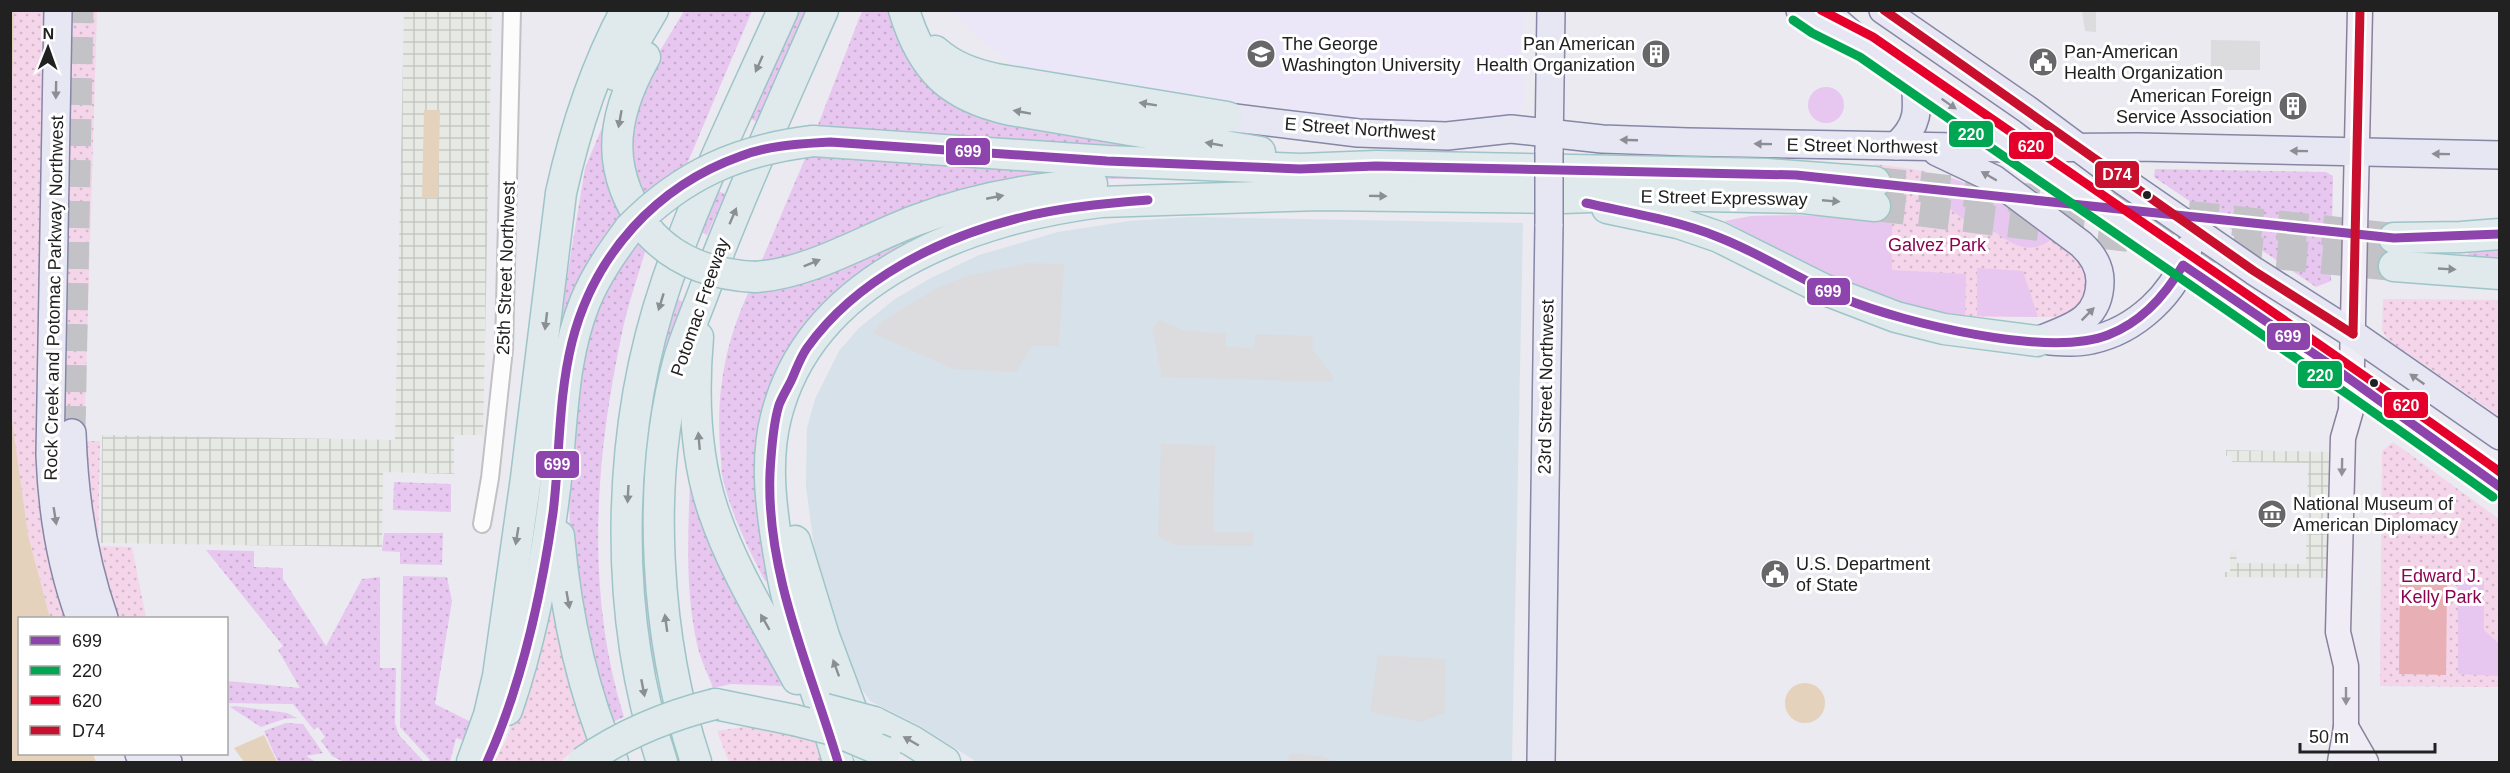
<svg xmlns="http://www.w3.org/2000/svg" width="2510" height="773" font-family="Arial,sans-serif">
<defs>
<pattern id="grass-dots" width="8" height="8" patternUnits="userSpaceOnUse" patternTransform="scale(1.5)"><rect width="8" height="8" fill="#e7c7ef"/><path d="M2 2h.1M6 6h.1" fill="none" stroke="#c6abcd" stroke-width="1.8" stroke-linecap="round"/></pattern>
<pattern id="park-dots" width="8" height="8" patternUnits="userSpaceOnUse" patternTransform="scale(1.5)"><rect width="8" height="8" fill="#f4d5ea"/><path d="M2 2h.1M6 6h.1" fill="none" stroke="#d1b7c8" stroke-width="1.8" stroke-linecap="round"/></pattern>
<pattern id="plaza-grid" width="8" height="8" patternUnits="userSpaceOnUse" patternTransform="scale(1.5)"><rect width="8" height="8" fill="#e7e9e4"/><path d="M0 4h8M4 0v8" fill="none" stroke="#c6c8c3"/></pattern>
</defs>
<rect width="100%" height="100%" fill="#eaeaf0"/>
<path fill="#d7e1ea" d="M1191,217L1523,223L1512,762H977L920,726L870,701L857,682L836,629L816,562L806,486L807,428L815,399L839,351L859,328L895,299L931,278L979,255L1058,232L1129,221Z"/>
<path fill="#ece7f8" d="M952,11H1523V105L1510,119H1370L1047,77L1015,66L984,42Z"/>
<g fill="url(#grass-dots)">
<path d="M684,11H752L684,171L641,202L626,158L643,79Z"/>
<path d="M795,11H808L757,122L746,116Z"/>
<path d="M862,11H895L909,48L1192,152L816,130Z"/>
<path d="M625,73L628,216L566,314H561L585,168Z"/>
<path d="M807,154L1225,179H1060L850,239L759,267Z"/>
<path d="M2155,169L2326,172L2333,176L2331,281L2316,287L2154,177Z"/>
<path d="M716,190L725,194L707,235L697,230Z"/>
<path d="M976,212L911,249L777,385L774,578L765,581C748,548 730,512 722,475C721,466 721,457 720,448C716,390 726,339 751,287Z"/>
<path d="M640,237L647,245C639,274 628,303 622,333C595,459 585,593 624,717L608,724L592,677L570,529L568,468L581,354L605,286Z"/>
<path d="M2499,244V260L2468,256V248Z"/>
<path d="M675,298L683,302L667,365L662,672L650,675L638,523L649,397Z"/>
<path d="M690,481L740,604L782,686L731,684L713,688C708,674 700,659 697,644C685,590 688,536 690,481Z"/>
<path d="M394,482L451,484V512L393,510Z"/>
<path d="M384,533H443L442,565L400,564V552L382,551Z"/>
<path d="M206,550L254,551V567L283,568V579L326,646L362,579L380,577V668H396L395,723L399,735L424,762L342,761L332,756L321,741L325,737L318,727L314,730L293,704L227,703V681L300,688L278,650L283,646Z"/>
<path d="M403,576L447,577L452,601L435,704L471,722L466,741L456,738L450,762H429L430,760L400,727Z"/>
<path d="M235,706L287,713L297,718L284,719L261,727L230,707Z"/>
<path d="M286,723L303,724L323,753L306,756L316,762H278L264,731Z"/>
</g>
<g fill="url(#park-dots)">
<path d="M14,11H97L84,441H100L98,546L132,547L146,618H50L28,535L11,418L10,130Z"/>
<path d="M1875,164C1911,169 1945,171 1977,190L1981,183L2079,259L2089,277V296L2073,313L2058,317H1941L1871,292L1805,264L1725,221C1775,212 1824,216 1875,219Z"/>
<path d="M2383,299L2499,300V416L2388,340L2382,330Z"/>
<path d="M2393,442L2499,519V687L2380,686L2382,451Z"/>
<path d="M553,578L592,735L560,762H494L508,736Z"/>
<path d="M743,727L775,728L812,734L822,762H729L717,731Z"/>
</g>
<g fill="#e7c7ef">
<circle cx="1826" cy="105" r="18"/>
<path d="M1946,176L1968,184L1967,222L1946,206Z"/>
<path d="M1981,183L2053,238C2024,262 2002,236 1977,218V190Z"/>
<path d="M1795,215L1892,220V270L1966,274L1965,316C1926,317 1896,303 1861,288C1814,268 1770,245 1725,221L1751,216Z"/>
<path d="M1977,268L2023,271L2038,317L1977,316Z"/>
<path d="M2458,581H2484V630L2499,644V676L2458,674Z"/>
</g>
<path fill="#e8b0b5" d="M2400,583L2447,584L2446,675L2399,674Z"/>
<g fill="#dcdcde">
<path d="M2082,11H2096V32L2085,31Z"/>
<path d="M2211,40L2260,41V70H2211Z"/>
<path d="M1028,263L1064,264L1059,346H1032L1016,372L953,369L873,333L883,321L935,289L967,276Z"/>
<path d="M1160,320L1183,330L1226,334V347L1253,348L1256,334L1313,336L1312,349L1333,376L1332,382L1162,377L1152,329Z"/>
<path d="M1161,444L1215,445L1213,532H1253V546L1175,545L1158,537Z"/>
<path d="M1378,655L1446,659L1445,713L1421,722L1370,712Z"/>
<path d="M1291,753L1322,756L1338,762H1286Z"/>
</g>
<g fill="url(#plaza-grid)">
<path d="M404,11H492L483,435H454V474L383,472L382,547L101,543L102,435L395,440Z"/>
<path d="M2226,450L2334,452L2332,578L2224,577V572H2230V551H2236L2237,563L2306,564L2308,463L2232,462L2231,456H2226Z"/>
</g>
<g fill="#e4d2bc">
<path d="M14,11L11,130L10,11Z"/>
<path d="M424,110H440L438,198H422Z"/>
<path d="M10,406L28,535L50,618H20V754H93L96,762H11Z"/>
<circle cx="1805" cy="703" r="20"/>
<path d="M264,735L277,762H244L234,748Z"/>
</g>
<g fill="none" stroke-linecap="round" stroke-linejoin="round">
<path stroke="#c2c2c7" stroke-width="27" stroke-dasharray="27 14" stroke-linecap="butt" d="M72,433L80,10"/>
<g stroke="#c2c2c7" stroke-width="30" stroke-dasharray="30 15" stroke-linecap="butt">
<path d="M1875,182L2394,238"/>
<path d="M1875,206L2244,251L2394,266"/>
</g>
<g stroke="#c2c2c5" stroke-width="20">
<path id="street" d="M482,524L490,478L504,349L512,10"/>
</g>
<g stroke="#8b809c" stroke-width="27">
<g id="secondary">
<path d="M2346,727L2366,762"/>
<path d="M2340,762L2346,727V666L2338,632L2343,438L2351,410L2360,10"/>
</g>
</g>
<g stroke="#8686a7" stroke-width="30">
<g id="primary">
<path d="M58,10L50,455C52,511 61,566 80,618"/>
<path d="M1800,10L1818,23L1838,33"/>
<path d="M1824,10L1866,47L2154,247L2204,278L2326,362L2500,487"/>
<path d="M1883,10L2028,110L2122,180L2254,271L2353,334L2500,436"/>
<path d="M1227,117L1358,133L1447,136L1511,129L1602,139L1688,142L2011,148L2138,147L2500,155"/>
<path d="M1896,146C1919,125 1918,111 1915,81"/>
<path d="M1549,151L1551,10"/>
<path d="M1937,152L1994,179L2081,244C2092,254 2100,266 2100,281C2100,322 2068,328 2037,341"/>
<path d="M2050,341C2064,342 2078,343 2091,340C2135,331 2177,293 2188,249"/>
<path d="M72,433C74,497 83,558 104,618"/>
<path d="M139,754L143,762"/>
<path d="M163,754L168,762"/>
<path d="M1541,762L1549,224"/>
</g>
</g>
<g stroke="#9dc5c7" stroke-width="33">
<g id="highway">
<path d="M904,10C922,70 950,97 1011,110L1260,152"/>
<path d="M935,51C953,67 973,74 996,79L1227,117"/>
<path d="M645,57C609,121 605,174 651,234"/>
<path d="M615,75L653,10"/>
<path d="M813,141L1107,161L1300,169L1376,166L1766,174L1875,182"/>
<path d="M1607,208L1678,223L1719,237L1823,289L1896,317L1944,329L2037,341"/>
<path d="M2394,238L2461,237L2500,234"/>
<path d="M2394,266L2500,274"/>
<path d="M755,277C809,274 864,240 914,221C971,199 1031,188 1092,184"/>
<path d="M698,337C693,394 695,456 713,510C733,570 767,623 797,679"/>
<path d="M559,536C566,614 582,691 613,762"/>
<path d="M795,541L824,636L871,762"/>
<path d="M715,704L794,720"/>
<path d="M507,710C531,640 545,569 554,496C563,431 560,364 585,302C596,275 613,251 630,228"/>
<path d="M874,722L912,741L945,762"/>
<path d="M472,762L489,715L498,676L526,478L561,193C575,129 595,68 626,10"/>
<path d="M662,762C612,612 616,430 667,281C699,188 743,100 783,10"/>
<path d="M696,762C656,641 645,483 679,359C686,335 696,313 704,291C740,195 782,103 823,10"/>
<path d="M838,762C820,695 791,632 780,562C772,515 764,464 776,417C811,276 972,218 1101,202L1320,195L1563,198L1646,195L1803,198L1875,206"/>
</g>
</g>
<use href="#street" stroke="#fcfcfd" stroke-width="16"/>
<use href="#secondary" stroke="#efecf5" stroke-width="24"/>
<use href="#primary" stroke="#e6e7f3" stroke-width="27"/>
<use href="#highway" stroke="#e0e9ec" stroke-width="30"/>
<g stroke="#8686a7" stroke-width="30" stroke-linecap="butt">
<path id="primary-bridge" d="M1549,224V152"/>
</g>
<g stroke="#9dc5c7" stroke-width="33" stroke-linecap="butt">
<g id="highway-bridge">
<path d="M630,228C683,174 739,150 813,141"/>
<path d="M651,234C679,264 715,275 755,277"/>
<path d="M825,709L874,722"/>
<path d="M794,720L833,730L885,752"/>
<path d="M583,762C623,734 667,716 715,704"/>
</g>
</g>
<use href="#primary-bridge" stroke="#e6e7f3" stroke-width="27"/>
<use href="#highway-bridge" stroke="#e0e9ec" stroke-width="30"/>
<g stroke="#fff" stroke-width="14">
<g id="bus-1">
<path d="M1586,203C1630,213 1676,220 1718,237C1762,254 1802,281 1845,299C1904,323 2049,358 2108,335C2142,322 2165,296 2183,265L2326,362L2500,487"/>
<path d="M487,762C522,684 541,597 553,513C560,457 558,398 572,342C594,255 656,186 741,156C769,145 800,144 830,142L1107,161L1300,169L1376,166L1796,175L2394,238L2500,234"/>
<path d="M838,762C810,668 766,574 770,473C771,455 774,421 779,405C782,397 787,389 791,381C796,370 800,358 807,348C856,279 941,237 1023,217C1064,207 1106,203 1148,200"/>
</g>
</g>
<g stroke="#fff" stroke-width="14">
<path id="bus-2" d="M1793,20L1812,33L1860,57C2071,204 2284,347 2493,497"/>
</g>
<g stroke="#fff" stroke-width="14">
<path id="bus-3" d="M1821,10L1873,37C2082,182 2293,323 2500,472"/>
</g>
<g stroke="#fff" stroke-width="14">
<g id="bus-4">
<path d="M1884,10L2254,271L2353,334"/>
<path d="M2353,334L2360,10"/>
</g>
</g>
<use href="#bus-1" stroke="#8e44ad" stroke-width="9"/>
<use href="#bus-2" stroke="#00a651" stroke-width="9"/>
<use href="#bus-3" stroke="#e4002b" stroke-width="9"/>
<use href="#bus-4" stroke="#c8102e" stroke-width="9"/>
</g>
<defs><path id="oneway-solid" d="M-6-.8H1V-3.2L6.5 0L1 3.2V.8H-6Z" transform="scale(1.5)"/></defs>
<g fill="#8a8f91">
<use href="#oneway-solid" transform="translate(759 64) rotate(114)"/>
<use href="#oneway-solid" transform="translate(1148 104) rotate(-171)"/>
<use href="#oneway-solid" transform="translate(1022 112) rotate(-170)"/>
<use href="#oneway-solid" transform="translate(620 119) rotate(100)"/>
<use href="#oneway-solid" transform="translate(1214 144) rotate(-170)"/>
<use href="#oneway-solid" transform="translate(1378 196) rotate(1)"/>
<use href="#oneway-solid" transform="translate(995 197) rotate(-11)"/>
<use href="#oneway-solid" transform="translate(1831 201) rotate(5)"/>
<use href="#oneway-solid" transform="translate(733 216) rotate(-67)"/>
<use href="#oneway-solid" transform="translate(812 263) rotate(-22)"/>
<use href="#oneway-solid" transform="translate(2447 269) rotate(3)"/>
<use href="#oneway-solid" transform="translate(661 302) rotate(107)"/>
<use href="#oneway-solid" transform="translate(546 321) rotate(97)"/>
<use href="#oneway-solid" transform="translate(699 441) rotate(-95)"/>
<use href="#oneway-solid" transform="translate(628 494) rotate(93)"/>
<use href="#oneway-solid" transform="translate(517 536) rotate(99)"/>
<use href="#oneway-solid" transform="translate(568 600) rotate(80)"/>
<use href="#oneway-solid" transform="translate(765 622) rotate(-120)"/>
<use href="#oneway-solid" transform="translate(666 623) rotate(-98)"/>
<use href="#oneway-solid" transform="translate(836 668) rotate(-110)"/>
<use href="#oneway-solid" transform="translate(643 688) rotate(79)"/>
<use href="#oneway-solid" transform="translate(911 741) rotate(-150)"/>
</g>
<g fill="#8d8e94">
<use href="#oneway-solid" transform="translate(56 90) rotate(91)"/>
<use href="#oneway-solid" transform="translate(1949 104) rotate(35)"/>
<use href="#oneway-solid" transform="translate(1629 140) rotate(-178)"/>
<use href="#oneway-solid" transform="translate(1763 144) rotate(-179)"/>
<use href="#oneway-solid" transform="translate(2299 151) rotate(-179)"/>
<use href="#oneway-solid" transform="translate(2441 154) rotate(-179)"/>
<use href="#oneway-solid" transform="translate(1989 176) rotate(-150)"/>
<use href="#oneway-solid" transform="translate(2088 314) rotate(-45)"/>
<use href="#oneway-solid" transform="translate(2417 379) rotate(-145)"/>
<use href="#oneway-solid" transform="translate(55 516) rotate(81)"/>
</g>
<g fill="#929196">
<use href="#oneway-solid" transform="translate(2342 467) rotate(91)"/>
<use href="#oneway-solid" transform="translate(2346 696) rotate(90)"/>
</g>
<defs>
<g id="university-disc" transform="scale(1.5)"><circle r="9.5" fill="#676769" stroke="#fff"/><path d="M0-5L7-2L0 1L-7-2ZM-4 1L0 2.5L4 1V4Q0 6-4 4Z" fill="#fff"/></g>
<g id="building-disc" transform="scale(1.5)"><circle r="9.5" fill="#676769" stroke="#fff"/><path d="M-4-6H4V6H1V3H-1V6H-4ZM-2.5-4.3h1.7v1.8h-1.7ZM.8-4.3h1.7v1.8H.8ZM-2.5-1h1.7V.8h-1.7ZM.8-1h1.7V.8H.8Z" fill="#fff"/></g>
<g id="civic-disc" transform="scale(1.5)"><circle r="9.5" fill="#676769" stroke="#fff"/><path d="M-.6-6.5H3V-4.5H.6V-3L4-1V1h2V6H-6V1h2V-1L-.6-3ZM-1.2 2.5V6h2.4V2.5Z" fill="#fff"/></g>
<g id="museum-disc" transform="scale(1.5)"><circle r="9.5" fill="#676769" stroke="#fff"/><path d="M0-6L6-3V-2H-6V-3ZM-5-1h2V3h-2ZM-1-1h2V3h-2ZM3-1h2V3H3ZM-6 4H6V6H-6Z" fill="#fff"/></g>
</defs>
<g fill-rule="evenodd">
<use href="#university-disc" x="1261" y="54"/>
<use href="#building-disc" x="1656" y="54"/>
<use href="#civic-disc" x="2043" y="62"/>
<use href="#building-disc" x="2293" y="106"/>
<use href="#museum-disc" x="2272" y="514"/>
<use href="#civic-disc" x="1775" y="574"/>
</g>
<g fill="#212121" stroke="#fff" stroke-width="2">
<circle cx="2147" cy="195" r="5"/>
<circle cx="2374" cy="383" r="5"/>
</g>
<g text-anchor="middle" dominant-baseline="central" stroke-width="6" stroke-linejoin="round" paint-order="stroke">
<g font-size="18" fill="#212121" stroke="#fff" text-anchor="start">
<text x="1282" y="44">The George<tspan x="1282" dy="21">Washington University</tspan></text>
<text x="1635" y="44" text-anchor="end">Pan American<tspan x="1635" dy="21">Health Organization</tspan></text>
<text x="2064" y="52">Pan-American<tspan x="2064" dy="21">Health Organization</tspan></text>
<text x="2272" y="96" text-anchor="end">American Foreign<tspan x="2272" dy="21">Service Association</tspan></text>
<text x="2293" y="504">National Museum of<tspan x="2293" dy="21">American Diplomacy</tspan></text>
<text x="1796" y="564">U.S. Department<tspan x="1796" dy="21">of State</tspan></text>
</g>
<g font-size="18" fill="#212121" stroke="#fff">
<text transform="translate(1360 129) rotate(4)">E Street Northwest</text>
<text transform="translate(1862 146) rotate(1)">E Street Northwest</text>
<text transform="translate(1724 198) rotate(1)">E Street Expressway</text>
<text transform="translate(506 268) rotate(-88)">25th Street Northwest</text>
<text transform="translate(54 298) rotate(-89)">Rock Creek and Potomac Parkway Northwest</text>
<text transform="translate(700 307) rotate(-71)">Potomac Freeway</text>
<text transform="translate(1546 387) rotate(-89)">23rd Street Northwest</text>
</g>
<g font-size="18" fill="#8b0451" stroke="#fff">
<text x="1937" y="245">Galvez Park</text>
<text x="2441" y="576">Edward J.<tspan x="2441" dy="21">Kelly Park</tspan></text>
</g>
</g>
<g stroke="#fff" stroke-width="2">
<rect x="1948" y="120" width="46" height="28" rx="6" fill="#00a651"/>
<rect x="2008" y="131" width="46" height="29" rx="6" fill="#e4002b"/>
<rect x="945" y="137" width="46" height="29" rx="6" fill="#8e44ad"/>
<rect x="2094" y="160" width="46" height="29" rx="6" fill="#c8102e"/>
<rect x="1806" y="277" width="45" height="29" rx="6" fill="#8e44ad"/>
<rect x="2266" y="322" width="45" height="29" rx="6" fill="#8e44ad"/>
<rect x="2297" y="360" width="46" height="29" rx="6" fill="#00a651"/>
<rect x="2383" y="391" width="46" height="28" rx="6" fill="#e4002b"/>
<rect x="535" y="450" width="45" height="29" rx="6" fill="#8e44ad"/>
</g>
<g font-size="16" text-anchor="middle" font-weight="bold" fill="#fff">
<text x="1971" y="140">220</text>
<text x="2031" y="152">620</text>
<text x="968" y="157">699</text>
<text x="2117" y="180">D74</text>
<text x="1828" y="297">699</text>
<text x="2288" y="342">699</text>
<text x="2320" y="381">220</text>
<text x="2406" y="411">620</text>
<text x="557" y="470">699</text>
</g>
<rect width="2510" height="773" fill="none" stroke="#212121" stroke-width="24"/>
<rect x="18" y="617" width="210" height="138" fill="#ffffff" stroke="#a6a6a6" stroke-width="1.5"/>
<rect x="30" y="636" width="30" height="9" fill="#8e44ad" stroke="#a6a6a6" stroke-width="1.5"/>
<text x="72" y="647" font-size="18" fill="#212121">699</text>
<rect x="30" y="666" width="30" height="9" fill="#00a651" stroke="#a6a6a6" stroke-width="1.5"/>
<text x="72" y="677" font-size="18" fill="#212121">220</text>
<rect x="30" y="696" width="30" height="9" fill="#e4002b" stroke="#a6a6a6" stroke-width="1.5"/>
<text x="72" y="707" font-size="18" fill="#212121">620</text>
<rect x="30" y="726" width="30" height="9" fill="#c8102e" stroke="#a6a6a6" stroke-width="1.5"/>
<text x="72" y="737" font-size="18" fill="#212121">D74</text>
<g transform="translate(48 48) rotate(1)" stroke="#ffffff" stroke-width="4.5" paint-order="stroke">
<path d="M0-4.5L10 22L0 15L-10 22Z" fill="#212121"/>
<text y="-9" font-size="16" font-weight="bold" text-anchor="middle" fill="#212121">N</text>
</g>
<path d="M2300 743v9h135v-9" fill="none" stroke="#212121" stroke-width="3"/>
<text x="2309" y="743" font-size="18" fill="#212121" stroke="#ffffff" stroke-width="4.5" paint-order="stroke">50 m</text>
</svg>
